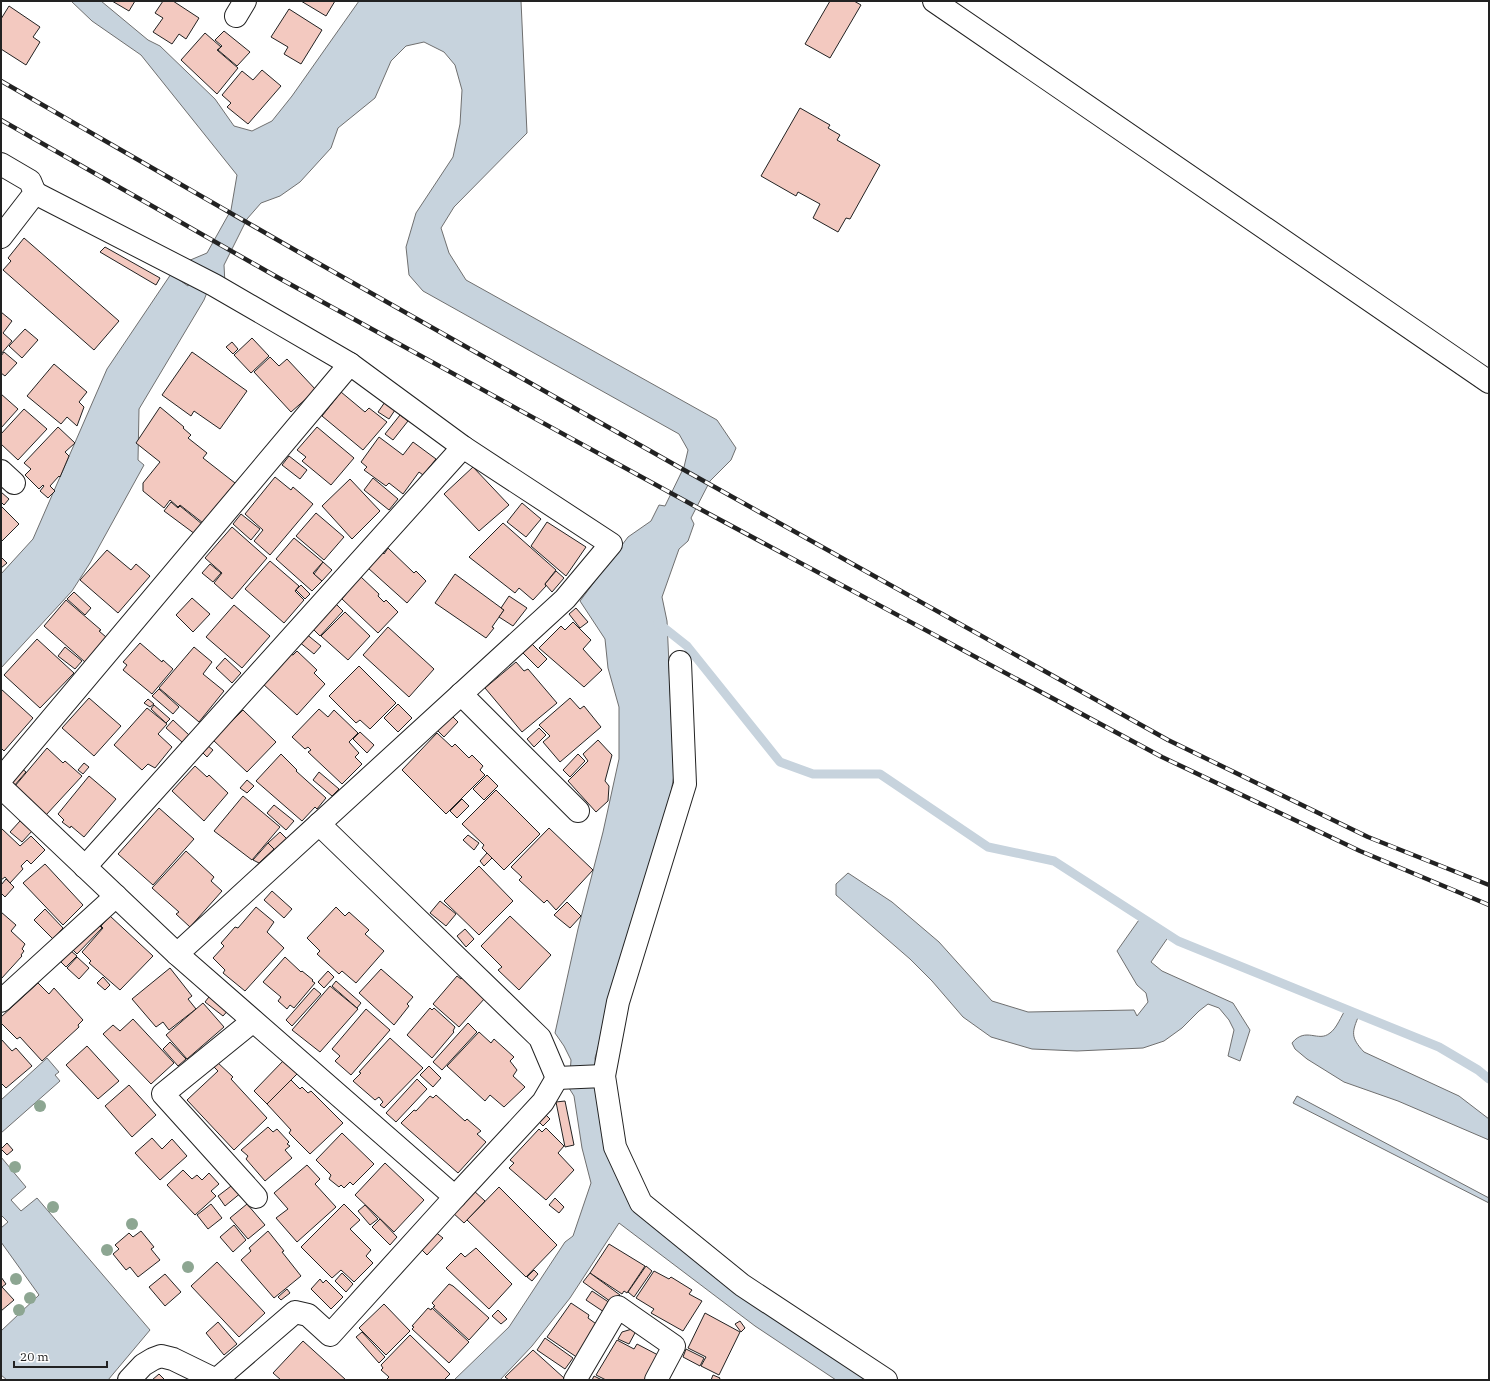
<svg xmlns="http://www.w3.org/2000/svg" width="1490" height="1381" font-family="'IBM Plex Serif',serif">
<rect width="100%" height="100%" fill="#fff"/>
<g fill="#c7d3dd" stroke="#6f6f6f">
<path d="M71,1H101L148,40L160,46L215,99L234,126L252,131L272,121L292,96L359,1H521L527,133L454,207L441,228L449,253L466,280L717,420L736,448L731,460L710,481L691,518L694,524L688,541L679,549L662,597L667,621L674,775L665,827L628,945L595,1058L598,1088L630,1199L871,1380H836L755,1326L619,1223L570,1298L532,1346L500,1380H454L509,1327L565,1242L573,1236L591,1183L582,1148L574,1096L569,1088L571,1060L564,1046L555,1033L578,929L603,832L619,759V707L608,668L605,639L580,601L628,537L651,521L659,505L665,506L684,467L688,450L679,434L423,291L409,275L406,247L416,213L453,157L460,124L462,90L455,65L444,52L424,42L406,46L391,61L375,98L338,128L331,148L300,182L280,196L261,203L247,219L224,265L225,284L212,280L204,300L139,409L138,460L144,465L90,563L72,591L1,668V574L33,539L107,369L171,274L188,286L198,269L188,261L207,253L231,210L237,175L141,55L92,21Z"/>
<path d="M848,873L892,902L939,942L992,1001L1028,1012L1134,1010L1137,1016L1148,1002L1146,993L1137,985L1117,951L1141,917L1169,936L1151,962L1162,971L1233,1003L1250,1030L1240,1061L1228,1056L1234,1030L1229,1020L1219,1008L1208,1004L1199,1011L1182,1028L1164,1041L1143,1048L1077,1051L1032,1049L991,1037L963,1017L932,981L910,959L836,895V884Z"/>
<path d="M1346,1009L1359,1015C1352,1032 1350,1037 1364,1052L1459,1096L1489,1119V1140L1398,1101L1344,1082L1307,1059L1295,1049L1292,1043C1306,1026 1318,1043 1330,1033C1337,1028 1341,1016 1346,1009Z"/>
<path d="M47,1058L59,1072L55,1075L60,1081L1,1133V1100Z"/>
<path d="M1297,1096L1489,1198V1203L1293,1103Z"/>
<path d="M1,1157L26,1187L11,1200L21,1211L37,1198L150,1330L108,1380H7L1,1375V1331L39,1295L1,1242V1228L8,1222L1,1215Z"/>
</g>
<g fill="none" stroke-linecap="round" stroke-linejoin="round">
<path stroke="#c7d3dd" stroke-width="9" d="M658,623L687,646L780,762L813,774H880L988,847L1054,861L1178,941L1439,1047L1478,1070L1489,1079"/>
</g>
<g fill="#f3c9c0" stroke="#222">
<path d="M112,1H135L129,11Z"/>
<path d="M163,1H173L199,18L186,39L179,34L172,44L153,32L163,18L155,13Z"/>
<path d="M301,1H335L326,16Z"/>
<path d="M830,1H854L861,5L830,58L805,44Z"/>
<path d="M9,6L40,27L33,37L40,42L26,65L1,49V19Z"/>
<path d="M289,9L322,30L301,64L284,54L288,47L271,37Z"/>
<path d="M224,31L250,52L237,66L218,50L222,46L215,40Z"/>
<path d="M205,33L221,47L217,50L238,68L217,94L181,60Z"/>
<path d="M262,70L281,86L248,124L227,107L231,103L222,95L242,71L253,80Z"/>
<path d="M800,108L830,125L828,128L840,135L837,140L880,165L850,219L846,218L838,232L813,218L820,204L798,192L796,196L761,176Z"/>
<path d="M24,238L119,321L94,350L3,270L11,261L8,258Z"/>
<path d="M105,247L160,278L156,285L100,252Z"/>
<path d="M1,312L12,321L3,333L12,341L1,354Z"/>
<path d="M25,329L38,340L22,358L9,346Z"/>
<path d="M252,338L269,356L251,373L234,355Z"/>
<path d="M232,342L238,349L233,354L226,347Z"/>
<path d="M4,352L17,363L5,376L1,373V356Z"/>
<path d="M192,352L247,391L220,429L194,411L191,416L162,395Z"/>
<path d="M270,357L279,366L287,359L316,390L291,412L254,372Z"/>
<path d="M54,364L87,392L79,402L84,407L77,426L67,417L61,424L27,396Z"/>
<path d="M341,392L365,412L369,408L387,422L363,450L322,416Z"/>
<path d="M1,394L18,409L1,428Z"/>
<path d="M385,402L395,410L389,419L378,412Z"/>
<path d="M160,407L184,427L183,428L191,435L188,438L207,453L203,458L235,483L203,523L180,505L178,507L170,500L164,508L143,491V483L160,462L136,443Z"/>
<path d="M24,409L47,429L18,460L1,444V434Z"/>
<path d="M400,415L408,421L393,440L385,434Z"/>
<path d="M58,427L75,443L65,452L69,456L60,477L59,476L50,486L55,491L48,498L40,491L44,486L43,485L39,489L25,475L31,469L24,463Z"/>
<path d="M317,427L354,458L331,485L302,461L306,457L297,450Z"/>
<path d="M379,437L403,455L413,442L436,459L423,475L419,472L403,494L389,483L386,486L364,470L367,467L361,462Z"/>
<path d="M289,456L307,470L300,479L282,465Z"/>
<path d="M473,467L509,505L479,531L444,494Z"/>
<path d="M275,477L291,490L293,487L313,504L270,555L254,541L263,530L245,514Z"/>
<path d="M373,478L398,499L389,510L364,490Z"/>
<path d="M350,479L380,511L352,539L322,506Z"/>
<path d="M1,492L9,499L4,505L1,502Z"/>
<path d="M171,502L178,508L180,506L202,524L195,534L164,511Z"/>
<path d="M522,503L541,519L526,537L507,522Z"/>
<path d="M1,506L19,524L1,542Z"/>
<path d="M316,513L344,537L324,560L296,536Z"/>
<path d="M241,514L260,529L251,540L233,524Z"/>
<path d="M547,522L586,547L566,576L531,546Z"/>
<path d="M503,523L556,570L545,584L546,586L533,600L519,588L515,593L469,557Z"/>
<path d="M232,527L267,558L232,599L214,583L222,573L205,558Z"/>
<path d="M294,538L323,562L313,573L322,581L312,591L276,559Z"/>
<path d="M388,548L414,573L416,571L426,581L407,603L368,568L382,552L384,554Z"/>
<path d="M107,550L131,570L136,564L150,576L118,613L80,580Z"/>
<path d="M1,557L7,563L1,568Z"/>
<path d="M270,561L299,586L295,591L304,600L284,623L245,589Z"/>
<path d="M323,562L332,570L322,581L314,574Z"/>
<path d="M210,564L221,573L213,582L202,573Z"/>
<path d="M556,571L564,578L552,592L545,584Z"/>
<path d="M455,574L504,610L492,627L494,628L486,638L435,603Z"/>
<path d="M361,577L379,594L378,596L384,602L386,600L398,612L378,633L342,599L346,594L345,593Z"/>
<path d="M301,585L310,594L305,599L296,590Z"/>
<path d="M74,592L91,608L85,615L67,599Z"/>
<path d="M509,596L527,608L513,626L499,617L504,610L501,608Z"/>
<path d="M192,598L210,614L193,632L176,615Z"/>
<path d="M66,600L101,630L99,631L106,637L85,662L44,626Z"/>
<path d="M333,601L343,611L320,636L309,625Z"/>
<path d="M234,605L270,636L242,668L206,637Z"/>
<path d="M576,608L588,622L580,628L569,614Z"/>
<path d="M345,612L370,636L348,660L321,636Z"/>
<path d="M573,622L591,640L583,649L602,670L584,687L539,648L561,626L565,630Z"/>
<path d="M388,627L434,669L409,697L363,655Z"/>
<path d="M305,633L321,646L314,654L298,641Z"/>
<path d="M37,639L74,673L40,708L4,675Z"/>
<path d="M140,643L162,662L163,660L173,669L152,694L123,670L127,665L123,662Z"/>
<path d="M531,643L547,659L538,668L522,652Z"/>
<path d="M65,647L82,661L75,669L58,656Z"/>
<path d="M194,647L212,662L203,674L224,691L199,722L159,688Z"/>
<path d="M297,651L317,670L314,673L325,684L297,715L263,684L290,654L293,655Z"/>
<path d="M225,658L241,673L232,683L216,668Z"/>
<path d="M516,662L524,671L528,669L557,703L522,732L485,688Z"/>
<path d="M359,666L396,703L370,729L360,720L356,723L329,696Z"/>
<path d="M1,689L33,718L4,751L1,748Z"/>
<path d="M159,689L179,707L173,714L152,696Z"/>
<path d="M89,698L121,726L94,756L62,728Z"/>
<path d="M570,698L580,709L584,706L601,727L560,762L543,742L550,736L539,725Z"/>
<path d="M148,699L154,704L150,707L144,703Z"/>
<path d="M398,704L412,718L398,732L384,718Z"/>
<path d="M154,705L170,719L166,723L151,709Z"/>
<path d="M147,708L167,724L158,734L172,747L155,768L148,764L142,770L114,745Z"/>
<path d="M319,709L328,717L334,710L358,733L349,742L359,753L355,757L362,764L342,784L308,752L311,750L308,747L305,749L292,737Z"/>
<path d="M243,710L276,742L247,772L213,740Z"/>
<path d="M451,715L458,722L444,737L437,730Z"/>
<path d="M173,720L189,735L182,742L166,728Z"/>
<path d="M539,728L546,735L534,747L527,739Z"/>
<path d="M360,732L374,745L367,753L353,739Z"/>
<path d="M437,733L452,747L455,744L469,758L472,755L483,766L480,770L485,775L446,814L402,770Z"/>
<path d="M598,740L612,755L605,781L609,786L608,801L596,812L568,781L588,761L583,754Z"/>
<path d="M207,745L213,750L207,757L201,751Z"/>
<path d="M47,748L63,763L65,761L82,776L46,815L15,786Z"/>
<path d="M281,754L297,770L296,771L326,798L317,809L315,807L302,821L256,781Z"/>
<path d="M578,754L585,761L570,777L563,770Z"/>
<path d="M84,763L89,767L83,774L78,770Z"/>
<path d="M195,766L207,777L209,775L228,793L204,821L172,791Z"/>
<path d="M20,767L26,772L14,786L8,781Z"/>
<path d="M319,772L339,789L332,796L313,780Z"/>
<path d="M487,775L498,786L484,800L473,789Z"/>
<path d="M89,776L116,799L84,837L71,826L70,828L62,822L64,820L58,814Z"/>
<path d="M247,780L254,786L247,793L240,788Z"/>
<path d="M496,790L540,834L504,870L482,848L484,845L462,824Z"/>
<path d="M243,796L280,827L252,860L214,831Z"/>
<path d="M462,799L469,806L457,818L450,811Z"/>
<path d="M274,805L294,821L286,830L267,813Z"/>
<path d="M159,808L194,839L153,885L118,854Z"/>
<path d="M20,821L32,831L22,842L10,832Z"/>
<path d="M1,828L20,846L31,836L45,850L31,864L27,860L21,866L23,869L10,883L5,877L1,880Z"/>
<path d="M549,828L593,870L556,910L547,900L544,903L519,880L522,877L511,867Z"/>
<path d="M280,832L287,839L275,850L268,843Z"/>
<path d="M468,835L479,843L474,850L463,840Z"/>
<path d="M268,843L274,849L259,863L253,860Z"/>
<path d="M186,851L214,877L211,881L222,891L190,927L176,914L179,912L152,888Z"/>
<path d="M487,853L492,858L484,866L480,861Z"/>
<path d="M45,864L83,905L63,925L23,883Z"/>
<path d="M479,866L513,901L479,935L444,901Z"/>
<path d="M6,879L14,887L5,897L1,893V885Z"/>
<path d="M272,891L292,909L284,918L264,900Z"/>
<path d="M440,901L456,914L446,926L430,913Z"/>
<path d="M567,902L581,916L570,928L554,915Z"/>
<path d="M256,907L274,922L267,932L284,948L245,991L223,973L225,970L213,958L224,946L221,943L235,927L238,928Z"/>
<path d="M336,907L345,916L349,912L369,930L365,934L384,951L356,983L342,971L339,974L317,954L320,951L307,938Z"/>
<path d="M45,909L63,928L53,939L34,920Z"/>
<path d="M1,912L16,925L11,931L25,944L22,949L24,951L21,955L22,956L1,979Z"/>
<path d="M110,916L153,956L120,990L89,963L91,961L82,952L103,928L101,926Z"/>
<path d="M510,916L551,955L519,990L498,970L502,967L481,946Z"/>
<path d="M97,923L102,928L77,954L72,949Z"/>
<path d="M465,929L474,939L466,947L457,936Z"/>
<path d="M71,951L77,956L66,967L61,962Z"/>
<path d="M77,957L89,968L79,979L67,968Z"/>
<path d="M285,957L301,972L302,971L313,980L312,981L315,983L294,1008L290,1005L287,1009L278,1001L281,997L263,982Z"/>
<path d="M170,968L192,996L188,999L196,1009L169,1030L163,1022L156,1027L132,999Z"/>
<path d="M381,969L413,997L407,1004L409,1006L394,1025L359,993Z"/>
<path d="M328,971L334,977L324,988L318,982Z"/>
<path d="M457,976L461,979L463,977L485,998L459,1027L433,1004Z"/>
<path d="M103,977L110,985L105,990L97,983Z"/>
<path d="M336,981L361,1003L357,1008L332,986Z"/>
<path d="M38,983L49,994L54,988L83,1020L78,1025L79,1027L42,1061L20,1037L17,1039L1,1023V1017Z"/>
<path d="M330,986L358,1009L320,1052L292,1030Z"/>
<path d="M314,988L321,994L292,1026L286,1020Z"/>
<path d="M212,993L230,1008L223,1016L205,1002Z"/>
<path d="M203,1003L224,1027L187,1059L166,1035Z"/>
<path d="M430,1008L432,1010L434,1008L455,1027L453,1031L454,1032L432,1058L407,1035Z"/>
<path d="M366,1009L390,1030L351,1075L335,1061L340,1056L332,1049Z"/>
<path d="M133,1019L174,1063L151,1084L103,1034L113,1025L120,1031Z"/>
<path d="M468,1023L477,1032L442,1070L433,1062Z"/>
<path d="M479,1032L491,1043L494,1039L514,1057L510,1061L517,1070L513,1076L525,1087L504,1107L490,1095L485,1101L447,1066Z"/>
<path d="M390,1038L423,1068L384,1108L380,1105L383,1102L379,1097L375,1100L353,1081L361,1073L359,1072Z"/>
<path d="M1,1039L12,1051L16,1048L32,1066L6,1088L1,1083Z"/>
<path d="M170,1042L186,1059L178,1066L163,1049Z"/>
<path d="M87,1046L119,1081L98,1099L66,1065Z"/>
<path d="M284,1060L298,1073L267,1104L254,1091Z"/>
<path d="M216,1061L233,1077L231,1079L267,1118L234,1150L187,1100L218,1071L212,1065Z"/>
<path d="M429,1066L441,1078L433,1087L420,1075Z"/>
<path d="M417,1079L427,1089L396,1122L386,1113Z"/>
<path d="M291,1080L300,1089L302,1087L308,1093L311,1091L343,1123L310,1154L289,1133L291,1130L267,1104Z"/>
<path d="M129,1085L156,1115L132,1137L105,1106Z"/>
<path d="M436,1095L465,1121L467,1119L481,1131L477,1134L486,1142L458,1173L401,1123L414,1110L416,1111L430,1096L433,1098Z"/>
<path d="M565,1101L574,1145L565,1147L556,1102Z"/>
<path d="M543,1112L550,1119L543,1126L536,1119Z"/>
<path d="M268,1127L273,1132L277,1129L289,1142L287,1144L290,1146L285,1150L292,1158L265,1181L246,1159L248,1156L241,1150Z"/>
<path d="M546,1128L564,1146L558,1153L574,1170L546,1200L509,1168L514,1163L510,1160L539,1129L542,1132Z"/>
<path d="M342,1133L374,1164L353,1185L350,1182L344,1188L341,1185L339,1187L329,1179L331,1175L316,1160Z"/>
<path d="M152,1138L162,1149L172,1139L187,1156L160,1180L135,1153Z"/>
<path d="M7,1143L13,1150L7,1155L1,1149Z"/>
<path d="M385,1163L424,1200L394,1232L355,1195Z"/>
<path d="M307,1165L320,1179L315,1184L336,1207L297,1242L276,1218L288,1209L274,1193Z"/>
<path d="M183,1170L192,1179L197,1175L202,1180L209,1173L219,1184L211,1191L216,1196L195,1215L167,1185Z"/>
<path d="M235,1183L242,1192L225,1206L218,1196Z"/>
<path d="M499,1187L557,1245L526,1277L467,1220Z"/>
<path d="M473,1190L485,1201L464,1223L452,1212Z"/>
<path d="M555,1198L564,1207L559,1213L549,1205Z"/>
<path d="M211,1204L222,1218L208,1229L197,1215Z"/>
<path d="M247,1204L265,1225L248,1239L230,1218Z"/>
<path d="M344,1204L360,1220L350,1229L371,1250L366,1256L373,1263L354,1282L341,1270L332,1278L301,1247Z"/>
<path d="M365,1205L378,1219L370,1225L358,1211Z"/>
<path d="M380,1219L397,1237L390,1245L372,1227Z"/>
<path d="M234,1225L246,1240L233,1252L220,1237Z"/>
<path d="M141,1231L154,1247L151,1249L160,1260L138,1277L130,1267L126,1270L113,1254L119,1249L115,1245L129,1233L133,1237Z"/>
<path d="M268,1231L284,1251L282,1252L301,1276L274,1298L241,1260L251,1251L249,1248Z"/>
<path d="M434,1231L443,1238L427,1255L419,1247Z"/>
<path d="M609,1244L645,1266L627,1293L624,1291L622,1294L590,1273Z"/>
<path d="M476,1248L512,1284L489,1309L446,1268L461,1253L465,1257Z"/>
<path d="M217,1262L265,1313L239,1337L191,1286Z"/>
<path d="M646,1266L652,1271L634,1297L628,1292Z"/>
<path d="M534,1270L538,1274L532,1281L527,1277Z"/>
<path d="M654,1271L669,1279L671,1277L692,1290L689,1294L702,1301L683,1331L651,1313L654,1309L636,1298Z"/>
<path d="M342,1273L353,1284L346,1292L335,1281Z"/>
<path d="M590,1273L620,1295L614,1304L583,1282Z"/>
<path d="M165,1274L181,1292L165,1306L149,1287Z"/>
<path d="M1,1277L6,1284L2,1287L14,1300L1,1311Z"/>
<path d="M320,1279L323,1283L326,1280L343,1297L331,1309L311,1289Z"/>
<path d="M449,1284L453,1286L489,1318L469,1340L433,1307L435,1306L432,1303Z"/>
<path d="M287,1289L290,1293L281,1300L278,1297Z"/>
<path d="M592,1291L613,1305L607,1314L586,1300Z"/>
<path d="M571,1303L589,1315L588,1318L599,1326L578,1358L547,1337Z"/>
<path d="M384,1304L410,1331L386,1355L359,1328Z"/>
<path d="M428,1308L431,1310L432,1308L469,1342L449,1363L412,1329L414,1327L412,1326Z"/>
<path d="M498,1310L507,1319L501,1324L492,1316Z"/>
<path d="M705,1313L740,1332L719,1375L701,1366L706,1357L688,1348Z"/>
<path d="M740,1321L745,1328L741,1332L735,1324Z"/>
<path d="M218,1322L237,1344L224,1355L206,1333Z"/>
<path d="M632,1329L636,1331L629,1344L618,1339L622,1332Z"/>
<path d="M362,1332L385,1357L379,1363L356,1337Z"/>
<path d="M410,1335L450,1374L444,1380H386L389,1377L381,1370L383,1368L381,1365Z"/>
<path d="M545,1338L573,1358L565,1369L537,1350Z"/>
<path d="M617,1340L634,1349L637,1344L658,1355L645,1380H606L596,1375Z"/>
<path d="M303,1341L346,1380H281L273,1373Z"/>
<path d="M686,1349L704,1358L700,1366L683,1357Z"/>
<path d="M533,1350L564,1378L563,1380H509L505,1377Z"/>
<path d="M159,1374L165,1380H152Z"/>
<path d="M713,1375L720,1378L719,1380H711Z"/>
<path d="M594,1376L602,1380H592Z"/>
</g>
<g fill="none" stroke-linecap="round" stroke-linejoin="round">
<g stroke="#222" stroke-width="24">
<g id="minor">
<path d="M934,1L1489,382"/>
<path d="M236,16L245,1"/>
<path d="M1,164L30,181L35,193L1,237"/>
<path d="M35,193L214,285L350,364"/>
<path d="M1,471L14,483"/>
<path d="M680,662L685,784L618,1002L604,1076L615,1147L641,1203L742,1285L886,1380"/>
<path d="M461,694L578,811"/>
<path d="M1,779L350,364L463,447L611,544L565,599L177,954"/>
<path d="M1,787L177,954L455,1197L330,1335L308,1315L295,1312L216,1380L173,1359L161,1356L153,1359L143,1365L129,1380"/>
<path d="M319,824L540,1038L557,1078"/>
<path d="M85,867L463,447"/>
<path d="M1,1001L116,896"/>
<path d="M253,1021L163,1094L256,1197"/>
<path d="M557,1078L604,1076"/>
<path d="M455,1197L543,1102L557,1078"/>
<path d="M575,1380L618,1307L674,1346L656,1380"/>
</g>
</g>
<use href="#minor" stroke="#fff" stroke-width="22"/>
<g stroke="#222" stroke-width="4.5">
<g id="rail">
<path d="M1,81L295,250L677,466L1168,740L1368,837L1489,885"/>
<path d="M1,120L277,277L700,509L1162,757L1360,851L1489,905"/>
</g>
</g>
<use href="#rail" stroke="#fff" stroke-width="3" stroke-dasharray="9" stroke-linecap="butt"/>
</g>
<g fill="#8da692">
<circle cx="40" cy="1106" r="6"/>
<circle cx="15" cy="1167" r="6"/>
<circle cx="53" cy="1207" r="6"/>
<circle cx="132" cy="1224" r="6"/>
<circle cx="107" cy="1250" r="6"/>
<circle cx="188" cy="1267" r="6"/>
<circle cx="16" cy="1279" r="6"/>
<circle cx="30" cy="1298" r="6"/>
<circle cx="19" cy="1310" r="6"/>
</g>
<rect width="1490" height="1381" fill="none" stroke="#222222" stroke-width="4"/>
<path d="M14 1361v6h93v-6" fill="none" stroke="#222222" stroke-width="2"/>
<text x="20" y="1361" font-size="12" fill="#222222" stroke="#ffffff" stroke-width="3" paint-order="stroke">20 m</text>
</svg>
